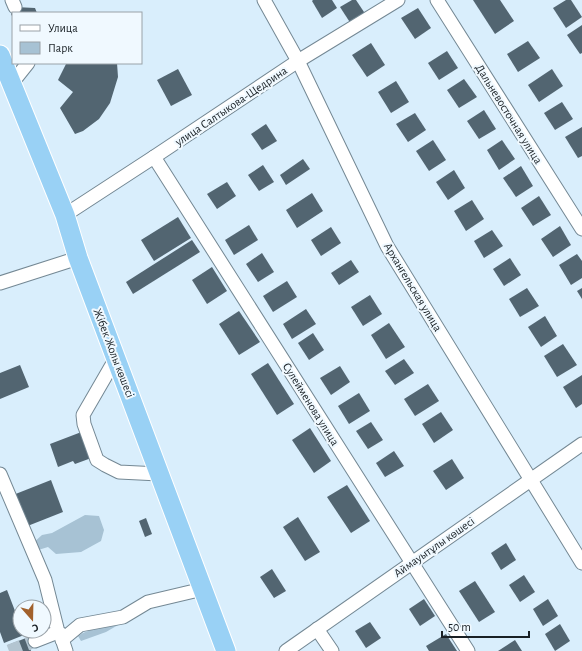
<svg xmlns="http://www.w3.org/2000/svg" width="582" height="651" font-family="'Alegreya Sans',sans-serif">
<rect width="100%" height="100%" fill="#d9eefc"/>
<g fill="#a7c2d4">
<path d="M85,515L99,516L104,530L101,541L81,552L56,554L48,547L35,551L32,544L42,535L52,533Z"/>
<path d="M123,617L125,621L106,632L81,641L78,636L83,633Z"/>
</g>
<g fill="#526571">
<path d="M313,0H332L337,8L322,18L312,1Z"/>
<path d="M352,0H356L366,15L351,24L340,7Z"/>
<path d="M473,0H500L514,21L495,34Z"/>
<path d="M566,0H571L582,17L566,28L553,8Z"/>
<path d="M15,7L35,8L37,13H13V18L11,14Z"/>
<path d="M418,8L431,28L415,39L401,18Z"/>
<path d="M582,25V53L580,54L567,35Z"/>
<path d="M528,41L540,58L518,72L507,54Z"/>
<path d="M371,43L385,65L367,77L352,55Z"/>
<path d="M447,51L458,68L439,80L428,63Z"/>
<path d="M65,63H117L118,77L110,103L99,119L83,131L75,134L60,108L73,92L58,80L66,64Z"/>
<path d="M178,69L192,95L171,106L157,80Z"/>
<path d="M552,69L563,86L539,102L528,85Z"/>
<path d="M464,79L477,97L459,108L447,90Z"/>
<path d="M396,81L409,102L391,113L378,92Z"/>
<path d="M562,102L573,119L555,130L544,113Z"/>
<path d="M484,110L496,129L479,139L467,121Z"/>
<path d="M415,113L426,130L408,142L396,124Z"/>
<path d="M266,124L277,141L262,150L251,134Z"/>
<path d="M582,127V156L578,158L565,137Z"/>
<path d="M433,140L446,160L429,171L416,151Z"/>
<path d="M502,140L515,159L499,170L487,150Z"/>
<path d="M303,159L310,169L286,185L280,175Z"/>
<path d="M263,165L274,182L259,191L248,175Z"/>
<path d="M521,166L533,186L516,197L503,178Z"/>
<path d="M454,170L465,188L448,200L436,182Z"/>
<path d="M227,182L236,196L217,209L207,194Z"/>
<path d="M312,193L323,211L297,228L286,210Z"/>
<path d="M539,196L551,215L533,226L521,208Z"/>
<path d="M472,200L484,219L466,231L454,211Z"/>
<path d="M178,217L191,238L154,261L141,240Z"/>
<path d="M249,225L258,240L234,255L225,240Z"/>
<path d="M560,226L571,245L553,257L541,239Z"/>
<path d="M331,227L341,243L321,256L311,240Z"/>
<path d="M492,230L503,246L484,258L474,241Z"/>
<path d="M192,240L200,252L133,294L126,282Z"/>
<path d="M262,253L274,272L258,282L246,264Z"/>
<path d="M577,254L582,261V278L571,285L559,265Z"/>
<path d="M510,258L521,275L504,286L493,269Z"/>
<path d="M351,260L359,272L339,285L331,273Z"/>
<path d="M212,267L227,291L207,304L192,280Z"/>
<path d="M287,281L297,297L273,312L263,296Z"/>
<path d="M527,288L539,306L520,317L509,299Z"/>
<path d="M582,288V299L577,291Z"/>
<path d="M370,295L382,314L363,326L351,307Z"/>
<path d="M306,309L316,324L292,339L283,324Z"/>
<path d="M239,311L260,342L239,355L219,324Z"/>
<path d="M545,316L557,336L541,347L528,327Z"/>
<path d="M389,323L405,347L386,359L371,335Z"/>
<path d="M313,333L324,350L309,360L298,343Z"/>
<path d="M563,344L577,365L557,377L544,356Z"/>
<path d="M404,359L414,373L395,385L385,371Z"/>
<path d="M268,363L294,404L277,415L251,374Z"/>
<path d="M20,365L29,387L0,399V373Z"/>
<path d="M340,366L350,382L331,395L320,378Z"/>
<path d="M582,375V404L576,408L563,387Z"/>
<path d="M428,384L439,401L415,416L404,399Z"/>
<path d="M359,393L370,411L349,424L338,406Z"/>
<path d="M441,412L453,430L434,443L422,424Z"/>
<path d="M371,422L383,440L368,449L356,431Z"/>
<path d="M310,428L331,461L314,473L292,440Z"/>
<path d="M84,431L94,457L75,464L73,461L58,467L50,444Z"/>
<path d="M394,451L404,466L385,477L376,463Z"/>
<path d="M452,459L464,478L446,490L433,471Z"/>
<path d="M51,480L63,512L25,527L13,495Z"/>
<path d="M347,485L370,521L351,533L327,497Z"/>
<path d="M298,517L320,552L305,561L283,527Z"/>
<path d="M146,518L152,534L145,537L139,521Z"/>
<path d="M506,543L516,560L501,570L491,553Z"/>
<path d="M272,569L286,591L274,598L260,577Z"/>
<path d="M524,575L535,592L520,602L509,585Z"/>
<path d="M475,581L495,612L479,622L459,591Z"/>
<path d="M7,590L20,624V631H23L24,635L4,643L0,632V593Z"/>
<path d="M424,599L435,616L420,626L409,609Z"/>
<path d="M548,599L558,616L543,626L533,609Z"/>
<path d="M370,622L381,638L366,648L355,631Z"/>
<path d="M560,624L570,641L555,651L545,634Z"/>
<path d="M446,634L457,651H429L426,646Z"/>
<path d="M26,638L31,651H10L8,645Z"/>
<path d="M515,640L522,651H498Z"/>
</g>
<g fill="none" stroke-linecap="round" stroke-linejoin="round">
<path stroke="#b3c5d1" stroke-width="13" stroke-dasharray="13 6" stroke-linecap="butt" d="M9,651L35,641"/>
<g stroke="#748894" stroke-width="15">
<g id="minor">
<path d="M12,0L15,7"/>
<path d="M264,0L298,61L387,246L582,563"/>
<path d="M437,0L582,229"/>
<path d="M12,83L28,63"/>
<path d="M154,157L468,651"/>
<path d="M65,215L154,157L298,61L398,0"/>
<path d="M0,283L78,258"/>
<path d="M116,358L83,415L84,424L97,460L105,465L119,472L159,474"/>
<path d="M0,474L45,580L58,632L60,633L66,651"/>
<path d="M317,629L332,651"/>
<path d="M62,640L80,625L123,617L148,602L203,589"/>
<path d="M35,641L58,632"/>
<path d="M286,651L582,444"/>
</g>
</g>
<g stroke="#fff" stroke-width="21">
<path id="highway" d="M0,55L65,215L78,258L226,651"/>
</g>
<use href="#minor" stroke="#fff" stroke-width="13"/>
<use href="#highway" stroke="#99d1f5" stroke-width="19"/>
</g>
<g text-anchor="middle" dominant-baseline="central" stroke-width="4" stroke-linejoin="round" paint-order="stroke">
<g font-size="12" fill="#192025" stroke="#f0f9ff">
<text transform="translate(231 106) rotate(-34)">улица Салтыкова-Щедрина</text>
<text transform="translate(509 114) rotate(58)">Дальневосточная улица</text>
<text transform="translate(413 287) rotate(59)">Архангельская улица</text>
<text transform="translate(114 353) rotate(69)">Жібек Жолы көшесі</text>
<text transform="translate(311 404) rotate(58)">Сулейменова улица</text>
<text transform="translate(434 547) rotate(-35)">Аймауытұлы көшесі</text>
</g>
</g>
<rect x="12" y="12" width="130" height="52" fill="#f0f9ff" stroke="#9aa2a8"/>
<rect x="20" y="25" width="20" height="6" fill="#ffffff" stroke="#9aa2a8"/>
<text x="48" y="32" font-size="12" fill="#192025">Улица</text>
<rect x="20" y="42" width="20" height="12" fill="#a7c2d4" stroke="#9aa2a8"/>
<text x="48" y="52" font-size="12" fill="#192025">Парк</text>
<g transform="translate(32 619) rotate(160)"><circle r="19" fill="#f0f9ff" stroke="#9aa2a8"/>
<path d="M0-3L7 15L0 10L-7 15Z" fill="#a2612c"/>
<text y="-6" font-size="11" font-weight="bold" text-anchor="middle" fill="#192025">С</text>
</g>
<path d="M442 631v6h87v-6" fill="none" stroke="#192025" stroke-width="2"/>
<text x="448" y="631" font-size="12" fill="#192025" stroke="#f0f9ff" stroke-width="3" paint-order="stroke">50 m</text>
</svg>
